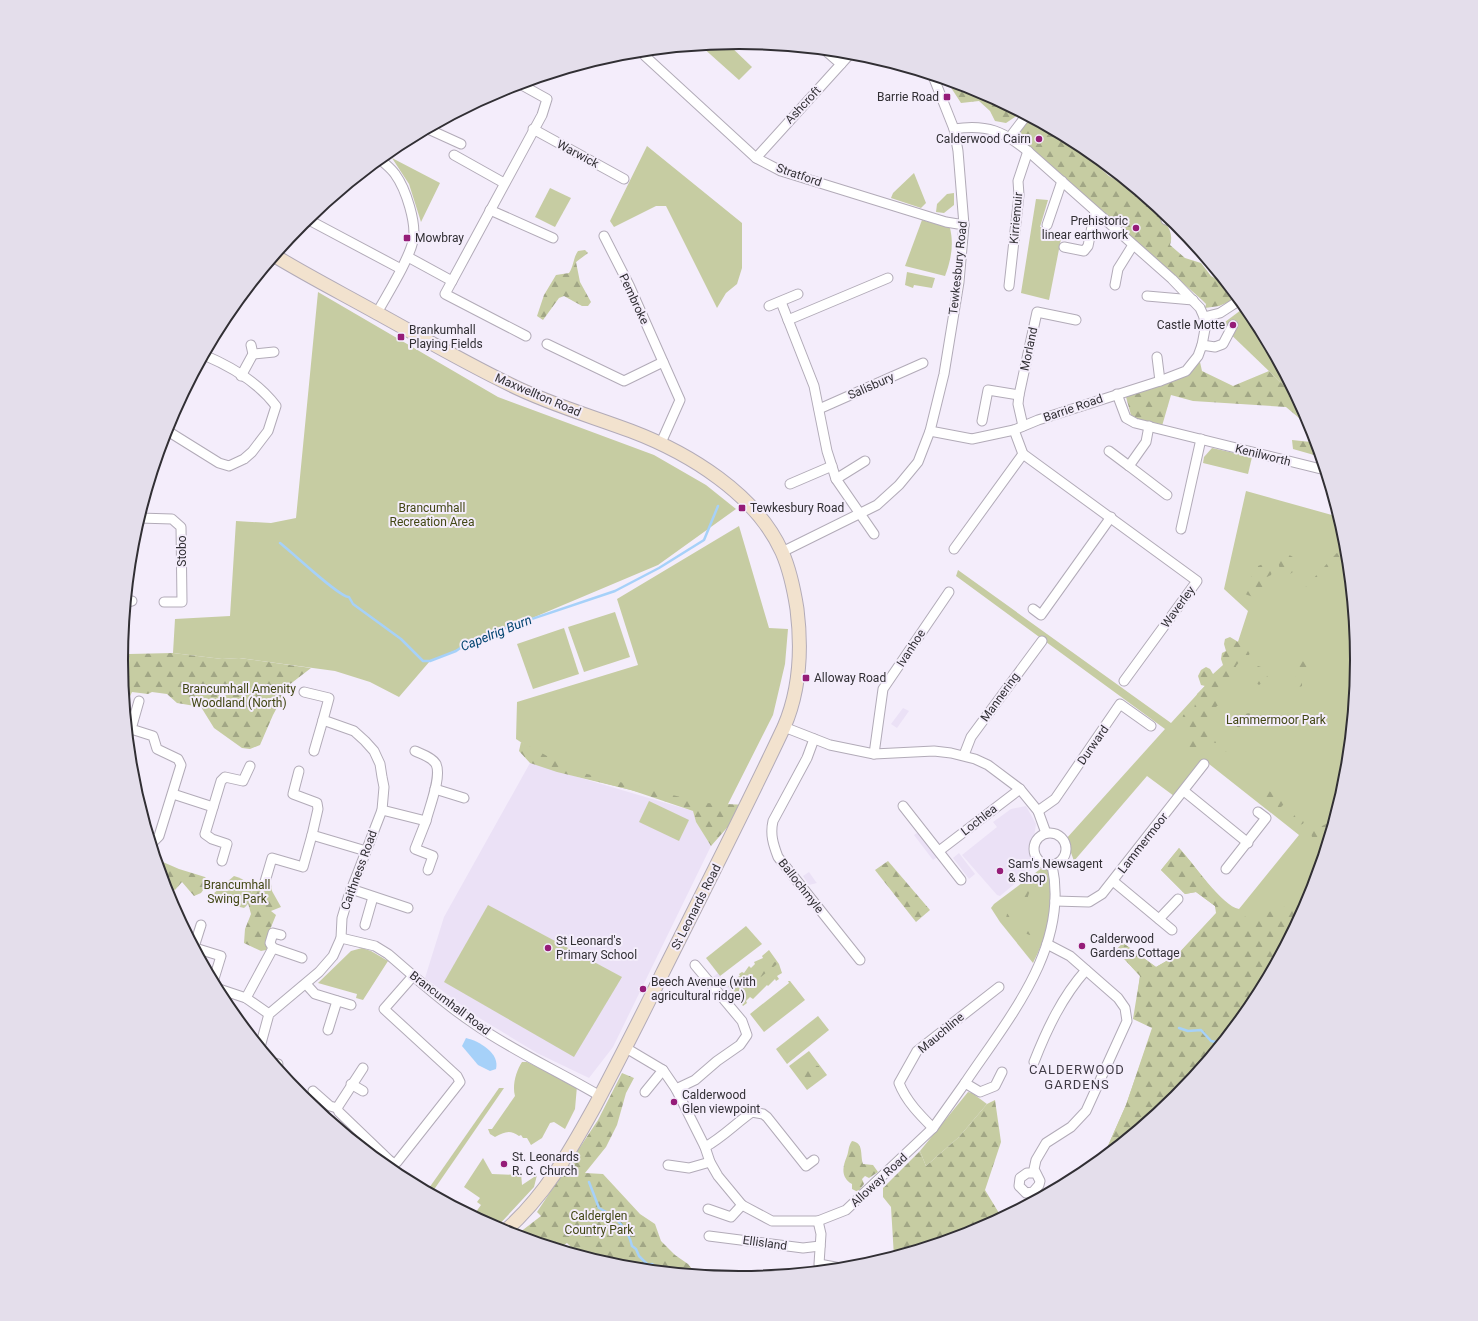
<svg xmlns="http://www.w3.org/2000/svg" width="1478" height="1321" font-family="Roboto,sans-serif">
<defs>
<pattern id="forest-firs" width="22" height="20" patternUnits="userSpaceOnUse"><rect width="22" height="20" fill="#c6cca2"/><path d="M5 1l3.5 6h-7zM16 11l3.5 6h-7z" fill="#a1a685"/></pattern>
</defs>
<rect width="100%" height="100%" fill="#f4edfb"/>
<g fill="#ebe1f6">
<path d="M903,708L909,711L897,728L891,724Z"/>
<path d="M530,763L693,811L696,822L711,846L613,1047L589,1078L537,1053L476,1016L425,978L444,917Z"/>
<path d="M1026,806L1036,824L1031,856L1037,865L1000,896L997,895L962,855L997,827L993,822L1011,809Z"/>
<path d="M920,831L939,856L933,860L914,835Z"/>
<path d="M959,853L975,874L969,879L953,858Z"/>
<path d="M809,872L816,882L817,883L809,885L803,876Z"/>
<path d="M718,973L733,993L728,996L713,977Z"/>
</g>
<g fill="#c6cca2">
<path d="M727,43L752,67L739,80L701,46Z"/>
<path d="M647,146L742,223V268L737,284L726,293L717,308L666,206H656L614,227L610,221Z"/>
<path d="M392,158L440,183L421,222L409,184Z"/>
<path d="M914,173L926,203L921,208L891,198L893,193Z"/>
<path d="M550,188L571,198L555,227L535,217Z"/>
<path d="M954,193V205L944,213L936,212L937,204L947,194Z"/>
<path d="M1036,199L1048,200L1040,227L1062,234L1049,300L1021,293Z"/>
<path d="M922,220L950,228C954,245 951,260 945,276L905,266Z"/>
<path d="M907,272L935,278L932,288L914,285L913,288L905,285Z"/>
<path d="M318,292L498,397L654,455L706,485L736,509L658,565L430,661L399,697L370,682L335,671L240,658L222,659L173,653L175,619L230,616L236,521L271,523L296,518Z"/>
<path d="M1245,307L1253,317L1296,397L1221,325Z"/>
<path d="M1212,448L1252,457L1248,474L1203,463L1204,457Z"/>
<path d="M1246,491L1339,517L1346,540L1357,661L1346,781L1310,897L1253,1004L1176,1098L1099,1161L1103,1157L1126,1105L1159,1010L1137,999L1140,976L1116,950L1123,943L1156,967L1177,955L1217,913L1215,906L1196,892L1185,894L1161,870L1179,848C1193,863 1222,906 1239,909L1299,835L1204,760L1174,796L1147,776L1074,861L1066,839L1165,729L956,576L958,570L1171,723L1234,654L1248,611L1224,589Z"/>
<path d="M739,526L769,628L788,629L785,664L773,715L723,814L569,774L516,739L517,702L638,665L617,599Z"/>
<path d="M615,612L630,657L584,672L568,627Z"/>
<path d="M564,628L579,674L533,689L517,644Z"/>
<path d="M649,801L689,820L679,841L639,822Z"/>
<path d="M1043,867L1048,870C1053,906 1050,930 1033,963L1000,922L991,908L994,904Z"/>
<path d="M234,876C251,880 259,895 244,908L224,903L213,894Z"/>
<path d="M488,905L622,977L574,1057L444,982Z"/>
<path d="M746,926L762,944L720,976L706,958Z"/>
<path d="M362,948L371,951L388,961L363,1000L356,998L357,994L318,983L351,951Z"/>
<path d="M769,950L779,964L782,973L777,976L779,979L776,981L775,979L768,986L767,985L753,999L750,997L746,1001L747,1003L743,1006L728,986L732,982L731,980L740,976L739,974L742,972L744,973L749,966L751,968L755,964L754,962L763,958L762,956Z"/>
<path d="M788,981H790L805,1000L764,1032L750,1014L789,983Z"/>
<path d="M818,1016L829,1030L787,1064L776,1049Z"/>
<path d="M809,1051L827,1075L807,1090L789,1066Z"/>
<path d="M522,1062H527L577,1086L575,1109L565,1129L554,1122L550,1123L542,1138L531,1145L527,1138H523L521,1135L519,1136C510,1129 504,1132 495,1137L490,1134L488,1129H492L515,1096C512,1086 516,1071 522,1062Z"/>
<path d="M499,1088H504L431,1194L427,1191Z"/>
<path d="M968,1092L972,1093L987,1104L959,1137L926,1166L920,1151Z"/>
<path d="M483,1158L492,1174L519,1175L521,1173L522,1185L537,1175L534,1187L496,1228L473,1216L481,1205L477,1202L480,1198L464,1187Z"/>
</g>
<g fill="url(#forest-firs)">
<path d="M946,80L976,89L1021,113L1006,123L995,121L990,111L979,101L961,103Z"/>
<path d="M1026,116L1083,146L1095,156L1101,169L1109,176L1125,185L1131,186L1158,208L1157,210C1163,223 1175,229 1170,245L1185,258L1201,263L1211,276L1220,281H1224L1237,297L1236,299L1219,306L1205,308L1206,304L1202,300L1029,146L1020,134L1018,124Z"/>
<path d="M585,250L588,253L576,262L580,282L591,302L588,306H582L564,296L559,298L543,320L537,316L544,295L556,275L569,273C574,266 573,258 578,251Z"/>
<path d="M1200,362L1202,371L1233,386L1269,371L1296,397L1312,429L1286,407L1193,401L1171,395L1162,426L1139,420L1131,415L1126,397C1152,388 1180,380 1200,362Z"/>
<path d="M1315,437L1321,457L1293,449L1292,440L1311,442Z"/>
<path d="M1346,543L1347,549L1284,616H1279Z"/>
<path d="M1285,554C1303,557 1299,574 1283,576L1280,570L1278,561Z"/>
<path d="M1263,564H1267L1273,569L1271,575L1267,577L1266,583C1262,588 1258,592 1253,597L1245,594V588L1251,585V576L1257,574L1258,566Z"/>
<path d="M1230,637L1240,643L1251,639L1254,644L1249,655H1245L1236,666V673L1216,689L1223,699L1221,703L1212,710V716L1204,725L1218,731L1216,743C1204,741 1203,746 1196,752L1193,753L1184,747L1185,740L1193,734L1190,727L1182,723L1183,715L1194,709L1197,694L1205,686L1201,685L1198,676L1201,670L1206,667L1210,669L1213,674L1223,665L1221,659L1222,653L1226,651L1224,644L1225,639Z"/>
<path d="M121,653L129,654L173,653L222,659L239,658L311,668L289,685L273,715L260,745L250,749L242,748L214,728L201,707L177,703L167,694L152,692L148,694L132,692L125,707Z"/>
<path d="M1302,661L1307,662L1309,672L1302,678V686L1297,688L1293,684L1296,676L1294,672L1295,667Z"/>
<path d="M1258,666L1264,668L1268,678L1259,685C1253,682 1252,671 1258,666Z"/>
<path d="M1250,713C1253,722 1233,742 1228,751L1223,752L1236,730L1239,719L1243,714Z"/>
<path d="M521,742L575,771L705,803L747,805L711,846L696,822L693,811L631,790L557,772L530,763L519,751Z"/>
<path d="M1269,791L1274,793L1275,797L1283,798L1285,803L1280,808L1278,807L1273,802L1266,801L1264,796Z"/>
<circle cx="1299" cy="819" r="6"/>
<path d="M1330,822L1333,824L1330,833L1326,831L1321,836L1322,840L1320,842L1312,837L1311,833L1315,826H1322Z"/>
<path d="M1179,848L1191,862L1229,911L1249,918L1309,899L1253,1004L1176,1098L1099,1161L1103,1157L1126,1105L1152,1028L1133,1019L1140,976L1116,950L1123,943L1156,967L1177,955L1216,913L1215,906L1196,892L1185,894L1161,870Z"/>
<path d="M156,859L179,869L205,877L209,882L201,893L194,896L182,882L175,890L165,887Z"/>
<path d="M888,861L930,910L916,922L875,870Z"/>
<path d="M270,876L272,891L281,907L271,911L276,915L269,932L272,940L266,950L261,951L244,943L245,929L251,914L248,903L253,889L260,888Z"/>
<path d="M1035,880L1037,883L1033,894L1029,893L1026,903H1020C1017,892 1024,884 1035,880Z"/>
<path d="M1016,909L1019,910L1021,914L1019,917H1014L1011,921L1006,918L1007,914Z"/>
<circle cx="1030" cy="930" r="5"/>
<path d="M775,962L777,963L776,965L742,992L740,990V986L743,982C754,981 758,972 765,965H769Z"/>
<path d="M808,1065L819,1066L820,1073L816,1074L815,1082L812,1086L806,1087L799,1077V1074Z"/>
<path d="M622,1073L634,1078L626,1093L617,1125L606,1147L585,1173L603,1174L640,1214L655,1224L661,1241L675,1255L688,1264L697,1275L618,1267L579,1255L567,1243L558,1249L515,1236L541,1216L537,1212L598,1120Z"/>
<path d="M995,1100L1001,1142L985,1190L1002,1218L975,1232L894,1257L891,1207L883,1197V1188L920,1151L926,1166L959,1137L987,1104Z"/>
<path d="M852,1141C864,1143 860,1154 863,1164L873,1165L878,1172L869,1178L865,1176L862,1179L864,1184L858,1192L852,1189V1184C840,1177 843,1166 847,1156C849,1150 848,1147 852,1141Z"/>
</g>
<path fill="#a6d1f9" d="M466,1038C479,1041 500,1053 496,1069L490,1071L478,1065L462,1046Z"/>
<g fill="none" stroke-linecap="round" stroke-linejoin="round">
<g stroke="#a6d1f9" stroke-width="2.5">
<path d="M280,543C292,552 340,598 349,597L353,604L401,639L423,661H430L456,651L469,642L496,631L615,591L659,568L704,540L718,506"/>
<path d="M1179,1028L1188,1031L1201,1030L1211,1041L1216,1042L1219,1046"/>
<path d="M589,1182L599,1208C615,1216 628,1228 632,1246L636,1249L639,1256L648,1265L652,1264L664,1272"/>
</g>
<g stroke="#b2abb8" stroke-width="11">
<g id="street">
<path d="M826,51L841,64"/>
<path d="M645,56L756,158L781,171L946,222L964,225"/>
<path d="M520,84L547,99L542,115L445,294L526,336"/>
<path d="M428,129L461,144"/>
<path d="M533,129L624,179"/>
<path d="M954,129C987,124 1004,131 1030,153L1172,279L1200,308L1204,317L1205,329L1202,345"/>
<path d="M1010,137L1026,116"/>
<path d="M454,155L504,183"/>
<path d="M756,158L851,53"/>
<path d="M490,210L553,238"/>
<path d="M307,219L401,269"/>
<path d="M1166,220L1174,222"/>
<path d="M1047,225L1062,181"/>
<path d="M604,236L629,285L680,400L660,445"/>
<path d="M1064,247L1084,251L1088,246L1095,212"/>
<path d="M408,257L452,281"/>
<path d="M1115,285L1118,269L1133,245"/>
<path d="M1009,286L1019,195L1018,181L1028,151"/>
<path d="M1147,296L1193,300"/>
<path d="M781,302L814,386L827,451L836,479L874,534"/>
<path d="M769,306L798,294"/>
<path d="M377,313C388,293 408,262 413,241C417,224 406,189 395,174C391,168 385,164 380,159"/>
<path d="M1204,317L1220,313L1240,300"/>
<path d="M788,320L888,278"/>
<path d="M547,344L624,381L663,362"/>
<path d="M253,354L274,352"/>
<path d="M1157,357L1160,381"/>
<path d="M241,376L253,354L251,345"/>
<path d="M1117,394L1126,418L1135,423L1325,470"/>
<path d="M819,409L923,363"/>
<path d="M982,421L988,390L1019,395"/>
<path d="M1023,426L1018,404L1019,395L1037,312L1076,320"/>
<path d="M1149,426L1146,442L1129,466L1167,495"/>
<path d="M166,430L219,463L229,466L244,459L252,452L268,431L276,406C259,383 230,366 204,355"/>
<path d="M1014,430L1023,454L1197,581L1124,681"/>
<path d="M930,431L972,439L1014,430L1038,420L1160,381L1186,371L1198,356L1202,345L1215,347L1223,344L1233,325"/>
<path d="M1109,451L1129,466"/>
<path d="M836,479L865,461"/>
<path d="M790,484L832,466"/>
<path d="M139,518L172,519L181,527L182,602H164"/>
<path d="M1181,529L1201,439"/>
<path d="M954,549L1023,454"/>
<path d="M782,552L877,505L899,485L918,462L930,431L944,374L959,282L964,225L958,151L954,129L933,76"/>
<path d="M126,602L132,601"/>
<path d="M1033,609L1041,615L1111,517"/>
<path d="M139,701L131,729L153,736L157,749L178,759L181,765L159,836L151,844"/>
<path d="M784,727L830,745L874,754L934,751L951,753L975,759L988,765L1020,789L1038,811L1046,833"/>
<path d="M814,739L807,758L773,821C770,834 773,844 778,857L860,960"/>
<path d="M314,751L323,720"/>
<path d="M874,754L883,689L949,592"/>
<path d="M964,755L971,737L1042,641"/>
<path d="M299,771L293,794L317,803L318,809L312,835L366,851"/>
<path d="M435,789L464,798"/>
<path d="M1184,791L1248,843"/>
<path d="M173,794L213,807"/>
<path d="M903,806L961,880"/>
<path d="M382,810L426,821C429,808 442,777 436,764C432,757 421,754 415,751"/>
<path d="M1038,811L1055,799L1120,704L1151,726"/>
<path d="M426,821L415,849L433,856L428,870"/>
<circle cx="1050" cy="849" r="16"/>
<path d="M939,851L1020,789"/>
<path d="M222,861L227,844L212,839L205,834L221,781L225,777L243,781L250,766"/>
<path d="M1226,869L1266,818L1258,812"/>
<path d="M1113,881L1172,930"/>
<path d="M264,885L272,858L303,867L312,835"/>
<path d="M351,889L408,908"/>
<path d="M1055,901L1089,902L1102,894L1204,764"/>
<path d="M1159,919L1178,899"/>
<path d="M365,925L373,897"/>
<path d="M341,938L375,946L388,954C415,977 443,1003 473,1023C513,1051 558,1071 600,1096"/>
<path d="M194,947L201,925"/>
<path d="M195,948L221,956L213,982"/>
<path d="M273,948L270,943L273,933L281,935"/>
<path d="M306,984L315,994L351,1005"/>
<path d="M216,988L246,998L269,1014"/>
<path d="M246,998L273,948L302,958"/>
<path d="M328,1030L337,1001"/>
<path d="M260,1047L269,1014L319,972L333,956L341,938L342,918L348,898L382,810L384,787L382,777L380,764L374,751L365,741L354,731L323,720L329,698L304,692"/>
<path d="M626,1048L663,1070L645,1092"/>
<path d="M1034,1062C1047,1029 1062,997 1086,970"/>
<path d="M273,1063L278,1064"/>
<path d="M363,1068L337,1108L339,1112L389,1160L393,1163L397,1162L460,1082L457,1076L384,1009L413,976"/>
<path d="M663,1070L676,1089L705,1147L710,1162L718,1176L742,1205"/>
<path d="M965,1083C1008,1019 1070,947 1052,865"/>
<path d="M351,1084L363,1091"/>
<path d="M676,1089L695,1080L717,1061L740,1045L747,1035L742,1021L695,965"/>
<path d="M313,1091L330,1106L337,1108"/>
<path d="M933,1128C920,1115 906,1101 899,1083L917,1051L999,987"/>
<path d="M705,1147C722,1138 736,1123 752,1112L763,1114L767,1117L806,1166L814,1160"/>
<path d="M668,1165L689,1168L710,1162"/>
<path d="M1034,1173H1027L1020,1178L1019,1186L1026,1193L1033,1192L1039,1185L1040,1181L1034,1169L1036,1160L1046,1143L1071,1127L1086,1111L1127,1021L1125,1008L1118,998L1070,956L1047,944"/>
<path d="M708,1209L731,1217L742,1205L772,1221H818L846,1210L933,1128L965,1083L980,1092L995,1086L1002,1072"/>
<path d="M818,1221L821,1234L819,1264L846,1269"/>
<path d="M709,1236L803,1248L820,1246"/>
</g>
</g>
<g stroke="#b2abb8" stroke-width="15">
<path id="secondary" d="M275,256C308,276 343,294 377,313C421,337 465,363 511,385C549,404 591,416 631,431C689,453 756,494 782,552C790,570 794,590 797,609C802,649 800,690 784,727C745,810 703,892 662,974C641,1018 618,1062 595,1106C569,1153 545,1196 504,1232"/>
</g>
<use href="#street" stroke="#fff" stroke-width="9"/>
<use href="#secondary" stroke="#f2e2ce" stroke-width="13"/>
</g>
<g fill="#951c78" stroke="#f4edfb" stroke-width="1.5">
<rect x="943" y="93" width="8" height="8" rx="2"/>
<circle cx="1039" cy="139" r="4"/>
<circle cx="1136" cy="228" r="4"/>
<rect x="403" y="234" width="8" height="8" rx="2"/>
<circle cx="1233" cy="325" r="4"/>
<rect x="397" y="333" width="8" height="8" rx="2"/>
<rect x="738" y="504" width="8" height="8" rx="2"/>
<rect x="802" y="674" width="8" height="8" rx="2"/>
<circle cx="1000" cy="871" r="4"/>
<circle cx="1082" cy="946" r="4"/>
<circle cx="548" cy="948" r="4"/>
<circle cx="643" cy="989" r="4"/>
<circle cx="674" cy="1102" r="4"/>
<circle cx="504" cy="1164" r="4"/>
</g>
<g text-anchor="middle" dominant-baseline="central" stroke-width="4" stroke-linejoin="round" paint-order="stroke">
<g font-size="12" fill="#312f34" stroke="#f4edfb" text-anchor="start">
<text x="939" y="97" text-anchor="end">Barrie Road</text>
<text x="1031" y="139" text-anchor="end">Calderwood Cairn</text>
<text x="1128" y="221" text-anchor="end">Prehistoric<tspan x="1128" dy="14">linear earthwork</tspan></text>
<text x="415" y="238">Mowbray</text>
<text x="1225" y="325" text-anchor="end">Castle Motte</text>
<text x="409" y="330">Brankumhall<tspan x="409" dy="14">Playing Fields</tspan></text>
<text x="750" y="508">Tewkesbury Road</text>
<text x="814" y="678">Alloway Road</text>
<text x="1008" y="864">Sam's Newsagent<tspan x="1008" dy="14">&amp; Shop</tspan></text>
<text x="1090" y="939">Calderwood<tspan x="1090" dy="14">Gardens Cottage</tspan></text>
<text x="556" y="941">St Leonard's<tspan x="556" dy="14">Primary School</tspan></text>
<text x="651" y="982">Beech Avenue (with<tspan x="651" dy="14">agricultural ridge)</tspan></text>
<text x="682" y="1095">Calderwood<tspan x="682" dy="14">Glen viewpoint</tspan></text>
<text x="512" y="1157">St. Leonards<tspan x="512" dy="14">R. C. Church</tspan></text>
</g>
<g font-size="12" fill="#312f34" stroke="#f4edfb">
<text transform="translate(803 105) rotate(-47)">Ashcroft</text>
<text transform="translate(578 154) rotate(28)">Warwick</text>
<text transform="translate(799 175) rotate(19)">Stratford</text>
<text transform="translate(1016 218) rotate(-85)">Kirriemuir</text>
<text transform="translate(958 268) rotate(-84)">Tewkesbury Road</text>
<text transform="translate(634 299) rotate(65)">Pembroke</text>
<text transform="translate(1029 349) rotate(-78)">Morland</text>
<text transform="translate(871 386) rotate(-24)">Salisbury</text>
<text transform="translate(538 395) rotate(23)">Maxwellton Road</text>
<text transform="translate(1073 408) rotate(-19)">Barrie Road</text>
<text transform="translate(1263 455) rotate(14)">Kenilworth</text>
<text transform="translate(182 551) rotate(-90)">Stobo</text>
<text transform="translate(1178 607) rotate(-54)">Waverley</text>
<text transform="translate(911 648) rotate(-57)">Ivanhoe</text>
<text transform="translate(1000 697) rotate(-54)">Mannering</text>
<text transform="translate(1093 745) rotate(-55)">Durward</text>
<text transform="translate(979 820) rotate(-38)">Lochlea</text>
<text transform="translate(1143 843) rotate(-52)">Lammermoor</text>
<text transform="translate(359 870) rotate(-70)">Caithness Road</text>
<text transform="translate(801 886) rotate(52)">Ballochmyle</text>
<text transform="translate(696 907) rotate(-63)">St Leonards Road</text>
<text transform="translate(450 1003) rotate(37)">Brancumhall Road</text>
<text transform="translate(941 1033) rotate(-40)">Mauchline</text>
<text transform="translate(879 1180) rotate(-43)">Alloway Road</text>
<text transform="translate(765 1243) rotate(8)">Ellisland</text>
</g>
<g font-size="12" fill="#424714" stroke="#f4edfb">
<text x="432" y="508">Brancumhall<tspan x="432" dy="14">Recreation Area</tspan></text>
<text x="239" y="689">Brancumhall Amenity<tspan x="239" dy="14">Woodland (North)</tspan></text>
<text x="1276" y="720">Lammermoor Park</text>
<text x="237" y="885">Brancumhall<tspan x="237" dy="14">Swing Park</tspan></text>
<text x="599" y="1216">Calderglen<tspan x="599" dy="14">Country Park</tspan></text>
</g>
<g font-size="13" font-style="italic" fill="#014370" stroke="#f4edfb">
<text transform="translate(496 633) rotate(-22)">Capelrig Burn</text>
</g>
<g font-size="13" letter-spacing="1" fill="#403b45" stroke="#f4edfb">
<text x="1077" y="1069">CALDERWOOD<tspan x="1077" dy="15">GARDENS</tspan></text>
</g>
</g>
<path d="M0 0H1478V1321H0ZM128 660a611 611 0 1 1 1222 0a611 611 0 1 1-1222 0Z" fill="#e4deeb" fill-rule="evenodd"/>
<path fill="none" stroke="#312f34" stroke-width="2" d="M128 660a611 611 0 1 1 1222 0a611 611 0 1 1-1222 0Z"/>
</svg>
